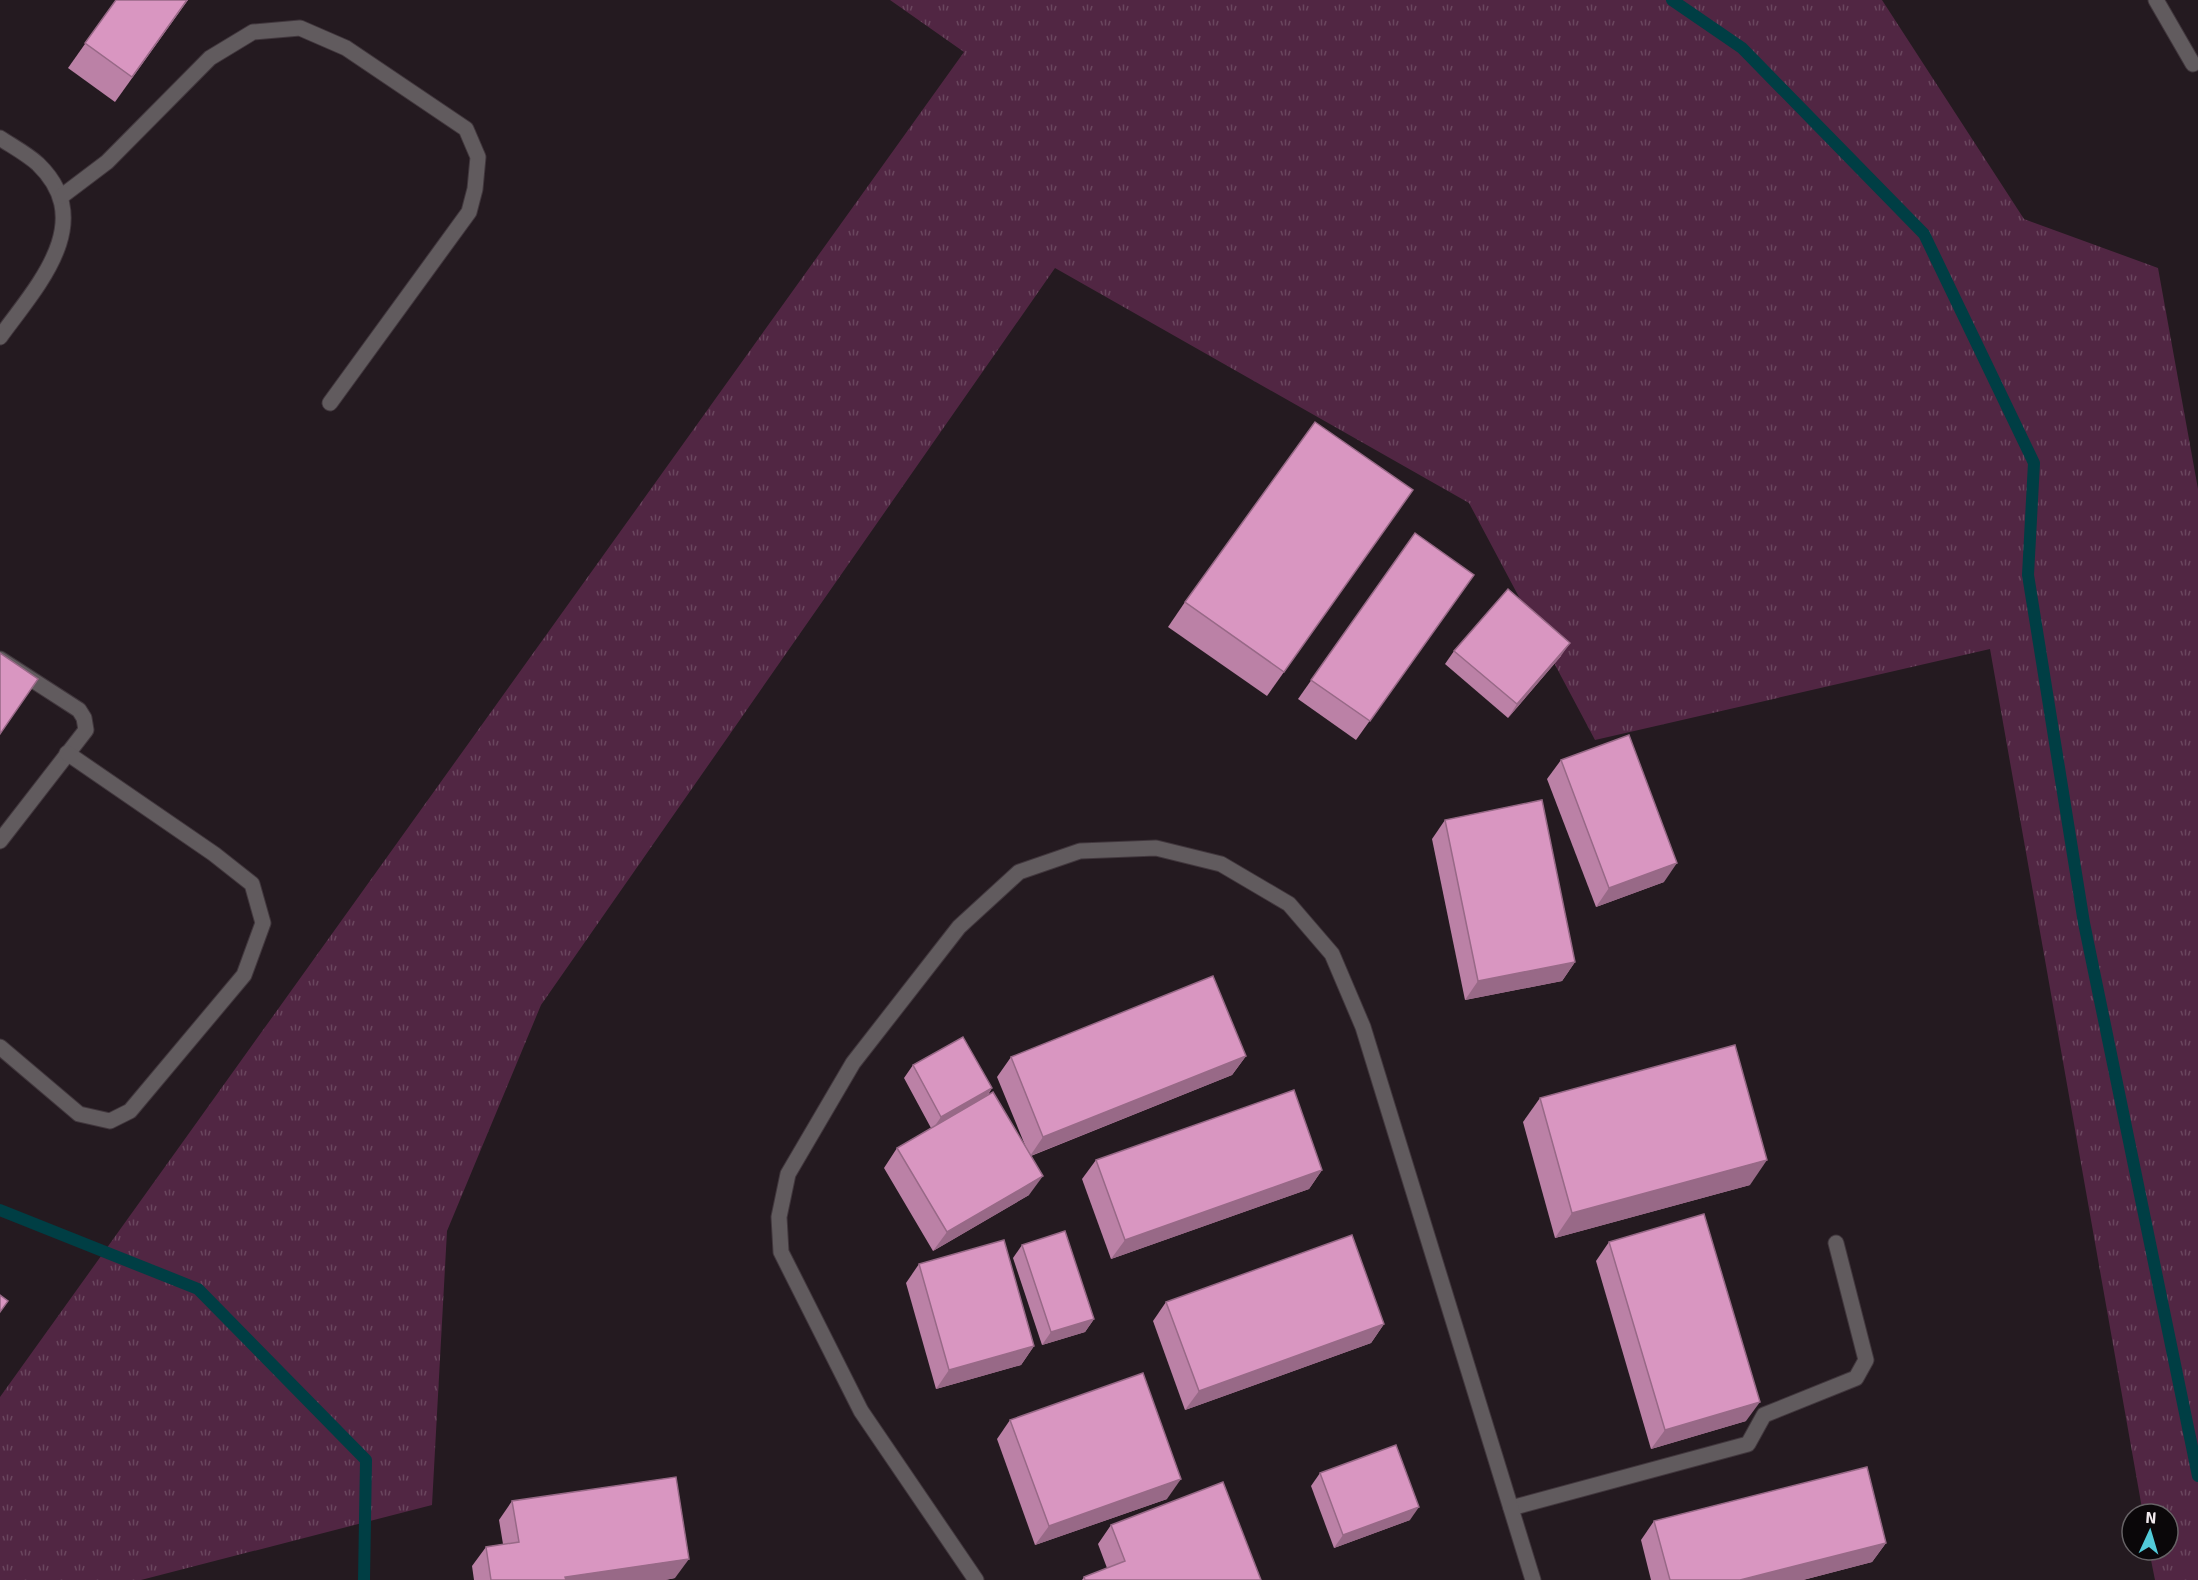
<svg xmlns="http://www.w3.org/2000/svg" width="2198" height="1580" font-family="Signika,sans-serif">
<defs>
<pattern id="grass-tufts" width="24" height="20" patternUnits="userSpaceOnUse" patternTransform="scale(1.5)"><rect width="24" height="20" fill="#512643"/><path d="M3 7l-1-3M5 7V3M7 7l1-3M15 17l-1-3M17 17v-4M19 17l1-3" fill="none" stroke="#6a465e"/></pattern>
</defs>
<rect width="100%" height="100%" fill="#241a20"/>
<path fill="url(#grass-tufts)" d="M890,0H1882L2024,219L2158,268L2198,489V1580H2155L2149,1550H2168V1514H2143L1990,649L1595,740L1469,503L1055,268L541,1005L447,1231L432,1505L141,1580H0V1397L964,52Z"/>
<g fill="none" stroke-linecap="round" stroke-linejoin="round">
<g stroke="#003e44" stroke-width="12">
<path d="M1672,0L1742,48L1924,234L2034,463L2028,575L2084,923L2198,1476"/>
<path d="M0,1210L198,1289L366,1460L364,1580"/>
</g>
<g stroke="#41373d" stroke-width="17">
<g id="service">
<path d="M0,659L79,710L84,718L86,730L0,841"/>
<path d="M0,1047L79,1114L110,1121L130,1111L244,975L263,923L252,884L214,854L67,753"/>
<path d="M1511,1508L1748,1444L1764,1415L1856,1378L1866,1360L1836,1243"/>
</g>
</g>
<g stroke="#41373d" stroke-width="17">
<g id="minor">
<path d="M2156,0L2193,64"/>
<path d="M0,138C12,146 27,154 38,164C98,222 37,286 0,337"/>
<path d="M62,196L107,162L210,58L253,32L300,28L346,48L466,129L478,157L475,189L469,212L330,403"/>
<path d="M976,1580L861,1411L781,1252L779,1217L788,1174L853,1063L959,927L1019,872L1080,851L1156,848L1221,864L1289,904L1332,954L1363,1027L1533,1580"/>
</g>
</g>
<use href="#service" stroke="#615b5e" stroke-width="15"/>
<use href="#minor" stroke="#615b5e" stroke-width="15"/>
</g>
<g fill="#bb81a6">
<path d="M116,0H188L115,102L68,68Z"/>
<path d="M1413,490L1267,696L1168,627L1185,602Z"/>
<path d="M1415,533L1474,575L1356,740L1298,699Z"/>
<path d="M1454,651L1561,656L1508,718L1445,664Z"/>
<path d="M1561,760L1664,882L1596,907L1547,779Z"/>
<path d="M1445,820L1575,962L1562,981L1465,1000L1432,839Z"/>
<path d="M1246,1056L1232,1075L1031,1156L1029,1195L933,1251L884,1168L897,1148L931,1128L904,1078L913,1065L992,1088L988,1095L1027,1150L997,1077L1011,1057Z"/>
<path d="M1540,1098L1750,1185L1555,1238L1523,1122Z"/>
<path d="M1096,1160L1322,1170L1309,1189L1111,1259L1082,1179Z"/>
<path d="M1609,1242L1746,1421L1651,1449L1596,1261Z"/>
<path d="M1022,1245L1094,1319L1085,1332L1042,1345L1013,1258Z"/>
<path d="M919,1264L1034,1346L1021,1365L936,1389L906,1283Z"/>
<path d="M1166,1302L1384,1324L1371,1343L1185,1410L1153,1321Z"/>
<path d="M1010,1420L1167,1499L1035,1545L997,1439Z"/>
<path d="M1320,1473L1410,1520L1334,1548L1311,1486Z"/>
<path d="M512,1501L675,1578L665,1580H474L472,1566L486,1547L503,1544L499,1520Z"/>
<path d="M1654,1521L1886,1543L1872,1562L1803,1580H1651L1641,1540Z"/>
<path d="M1111,1525L1261,1580H1082L1084,1577L1107,1568L1098,1544Z"/>
</g>
<g fill="#986987">
<path d="M1570,643L1561,656L1508,718L1517,704Z"/>
<path d="M1677,863L1664,882L1596,907L1609,888Z"/>
<path d="M1575,962L1562,981L1465,1000L1478,981Z"/>
<path d="M1246,1056L1232,1075L1030,1156L1043,1137Z"/>
<path d="M992,1088L983,1101L932,1130L941,1117Z"/>
<path d="M1767,1160L1750,1185L1555,1238L1572,1213Z"/>
<path d="M1322,1170L1309,1189L1111,1259L1125,1240Z"/>
<path d="M1043,1176L1029,1195L933,1251L947,1232Z"/>
<path d="M1094,1319L1085,1332L1042,1345L1051,1332Z"/>
<path d="M1384,1324L1371,1343L1185,1410L1199,1391Z"/>
<path d="M1034,1346L1021,1365L936,1389L949,1370Z"/>
<path d="M1760,1402L1746,1421L1651,1449L1665,1430Z"/>
<path d="M1181,1479L1167,1499L1035,1545L1049,1526Z"/>
<path d="M1419,1507L1410,1520L1334,1548L1343,1535Z"/>
<path d="M1886,1543L1872,1562L1803,1580H1740Z"/>
<path d="M689,1559L675,1578L665,1580H563L565,1577Z"/>
</g>
<g fill="#d996c1" stroke="#986987" stroke-width="1.5">
<path d="M116,0H187L132,77L85,43Z"/>
<path d="M1315,422L1413,490L1284,672L1185,602Z"/>
<path d="M1415,533L1474,575L1370,721L1311,680Z"/>
<path d="M1508,589L1570,643L1517,704L1454,651Z"/>
<path d="M0,653L38,679L0,734Z"/>
<path d="M1629,735L1677,863L1609,888L1561,760Z"/>
<path d="M1542,800L1575,962L1478,981L1445,820Z"/>
<path d="M1213,976L1246,1056L1043,1137L1011,1057Z"/>
<path d="M963,1037L992,1088L941,1117L913,1065Z"/>
<path d="M1735,1045L1767,1160L1572,1213L1540,1098Z"/>
<path d="M1294,1090L1322,1170L1125,1240L1096,1160Z"/>
<path d="M993,1092L1043,1176L947,1232L897,1148Z"/>
<path d="M1704,1214L1760,1402L1665,1430L1609,1242Z"/>
<path d="M1065,1231L1094,1319L1051,1332L1022,1245Z"/>
<path d="M1352,1235L1384,1324L1199,1391L1166,1302Z"/>
<path d="M1004,1240L1034,1346L949,1370L919,1264Z"/>
<path d="M0,1295L8,1301L0,1312Z"/>
<path d="M1143,1373L1181,1479L1049,1526L1010,1420Z"/>
<path d="M1396,1445L1419,1507L1343,1535L1320,1473Z"/>
<path d="M1867,1467L1886,1543L1740,1580H1670L1654,1521Z"/>
<path d="M676,1477L689,1559L565,1577L566,1580H491L486,1547L519,1542L512,1501Z"/>
<path d="M1223,1482L1261,1580H1085L1084,1577L1125,1561L1111,1525Z"/>
</g>
<g transform="translate(2150 1532) rotate(4)"><circle r="28" fill="#0a0709" stroke="#666265" stroke-width="1.5"/>
<path d="M0-4.5L10 22L0 15L-10 22Z" fill="#52cbd9"/>
<text y="-9" font-size="16" font-weight="bold" text-anchor="middle" fill="#f1eaee">N</text>
</g>
</svg>
